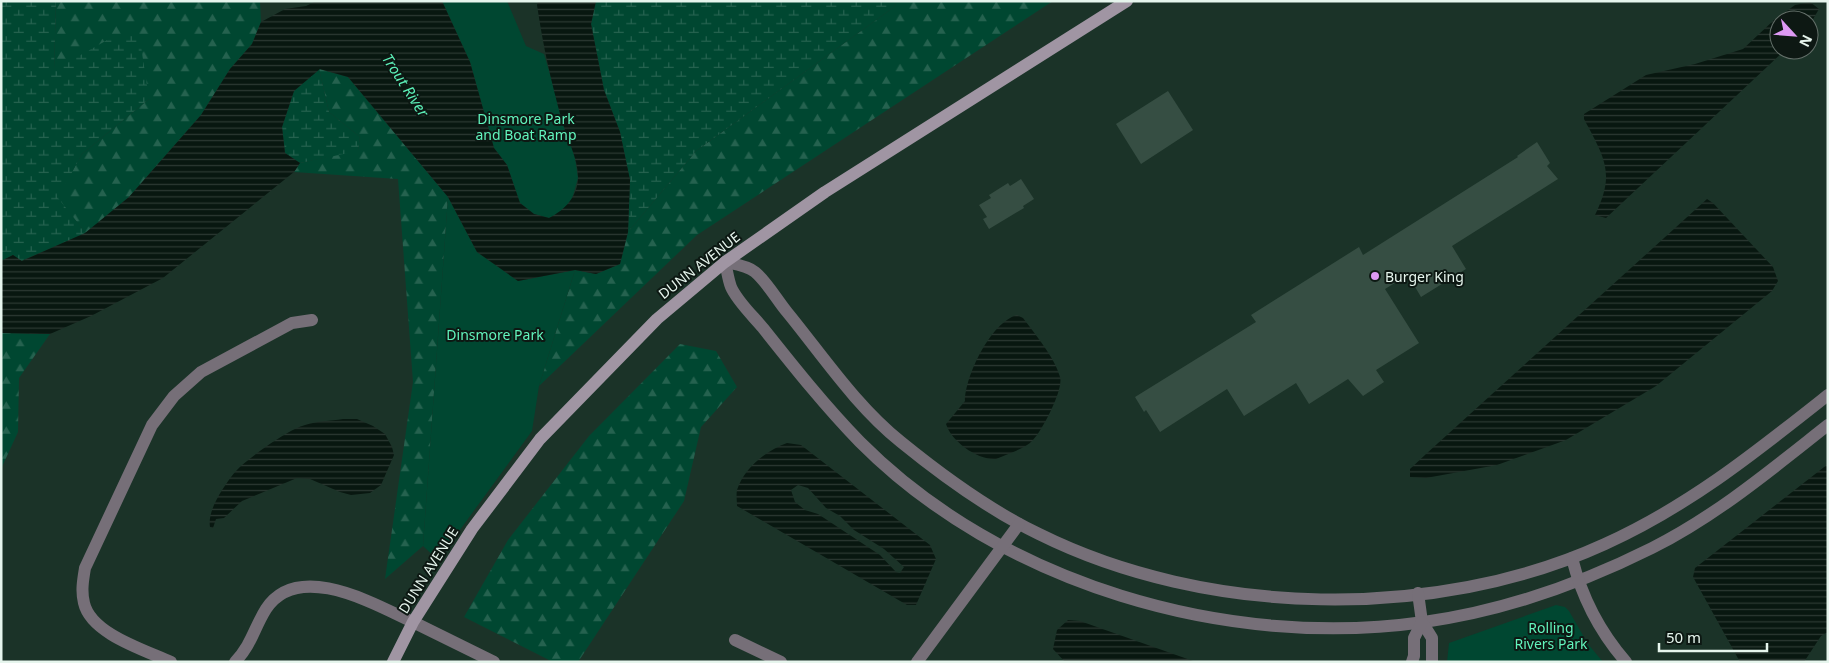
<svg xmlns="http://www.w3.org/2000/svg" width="1829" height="663" font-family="'Noto Sans',sans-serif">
<defs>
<pattern id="forest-firs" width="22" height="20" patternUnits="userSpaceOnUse" patternTransform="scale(1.25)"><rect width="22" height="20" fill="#004731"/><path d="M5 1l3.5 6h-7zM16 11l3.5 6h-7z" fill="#25624f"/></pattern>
<pattern id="wetland-marsh" width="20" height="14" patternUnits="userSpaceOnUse" patternTransform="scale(1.25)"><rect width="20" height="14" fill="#004731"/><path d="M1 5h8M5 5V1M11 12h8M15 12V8" fill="none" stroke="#25624f"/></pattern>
<pattern id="water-rules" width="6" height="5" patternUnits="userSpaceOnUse" patternTransform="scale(1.25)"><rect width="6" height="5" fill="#081710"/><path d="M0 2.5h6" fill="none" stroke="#2c3933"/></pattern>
</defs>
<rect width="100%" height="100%" fill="#1b3328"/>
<g fill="url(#forest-firs)">
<path d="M56,1H260L261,22L252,44L230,69L201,115L129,197L86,233L57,198L82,154L149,99L54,70Z"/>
<path d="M897,1H1053L697,235L539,386L575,270L596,274L620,264L628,232L696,151L894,7Z"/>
<path d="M319,69L348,77L448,197L423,546L385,579L413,382L398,179L294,172L300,163L358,150L360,137L329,112Z"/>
<path d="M1,333L50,334L19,378L18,432L1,469Z"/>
<path d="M680,344L716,351L737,387L701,427L684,501L578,662H553L464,617L508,540L589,436Z"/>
</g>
<g fill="url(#wetland-marsh)">
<path d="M1,1H56L54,70L109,39L139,33L149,99L82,154L58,198L86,233L21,261L13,255L1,261Z"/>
<path d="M596,1H897L894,7L696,151L628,232L630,180L620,132L604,90L591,24Z"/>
<path d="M319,69L329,112L360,137L358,151L300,163L285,153L282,127L294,91Z"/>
</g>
<g fill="#004731">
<path d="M442,1H507L526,46L544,54L575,158L578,178L572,199L562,212L549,218L534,214L520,203L507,165L494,148L470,62Z"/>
<path d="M448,197L477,252L518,281L575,270L539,386L532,431L438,560L423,546Z"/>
<path d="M1556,605L1565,607L1569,611L1588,644L1603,662H1447L1449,643Z"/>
</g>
<g fill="url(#water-rules)" fill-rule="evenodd">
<path d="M316,1H442L470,62L494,148L507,165L520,203L534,214L549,218C565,210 578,196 578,177C578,158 567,139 562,121C551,81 543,46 537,5L538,1H596L591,24L604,90L620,132L630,180L628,232L620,264L596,274L575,270L518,281L477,252L448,197L348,77L320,69L294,91L282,127L285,153L300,163L294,172L163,278L91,316L50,334L1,333V261L13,255L22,261L85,233L129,197L201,115L230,69L252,44L261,22L285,9L306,6Z"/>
<path d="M1810,2L1819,9L1809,26V20H1779V50H1785L1606,218L1595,215C1616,173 1604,157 1584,119V114L1646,75L1695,64L1743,49L1774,20L1795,5Z"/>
<path d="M1707,199L1713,203L1773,267L1778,281L1772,291L1656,386L1566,440L1497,465L1426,478L1410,477V469L1426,454Z"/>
<path d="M1017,315L1023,318C1035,334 1055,358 1060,377C1064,389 1042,431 1033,440C1025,449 1007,454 996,459C977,460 951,441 946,424L965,401C965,376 991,322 1017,315Z"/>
<path d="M343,419H357L373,426L385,434L392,447L394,455L381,485L370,493L351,495L340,492L310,479L297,478L242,501L224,518L216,519L213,528L210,527C207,510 224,486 235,472C245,460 289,429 305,425C317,421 330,421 343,419Z"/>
<path d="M787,443L801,445L930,545L936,559L916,605H907L737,506C737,501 736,495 737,490C744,468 767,450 787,443ZM798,485L808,488L826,508L840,516L854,530L884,549L904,567L900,573L896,572L880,555L818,514L805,510L795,502L791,490Z"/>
<path d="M1828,464V632L1821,636L1804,662H1740L1693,577L1695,568Z"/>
<path d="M1068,620L1080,621L1196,662H1065L1053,649L1057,630Z"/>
</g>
<g fill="#364e43">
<path d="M1168,91L1193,130L1141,164L1116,124Z"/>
<path d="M1537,142L1550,163L1547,166L1558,179L1452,246L1466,269L1421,297L1408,275L1385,289L1419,343L1376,370L1384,382L1363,396L1348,379L1309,404L1296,383L1244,416L1227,389L1160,432L1146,410L1144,412L1135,397L1256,322L1251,315L1359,247L1363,255L1518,157L1517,156Z"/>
<path d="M1021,179L1034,199L1023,206L1024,208L989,229L983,219L987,217L979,205L991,198L989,195L1008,183L1010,186Z"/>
</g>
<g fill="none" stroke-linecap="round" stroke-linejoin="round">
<g stroke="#766f78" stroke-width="12">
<path d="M725,262C727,270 728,279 731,287C737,301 753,316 763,328C794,367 825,406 860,442C1001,584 1227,650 1424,622C1503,611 1580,584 1652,548C1716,516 1772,469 1828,425"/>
<path d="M725,262C734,264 748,266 755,272C767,282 777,300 787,312C823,356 856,406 901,442C944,477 989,510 1039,534C1206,617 1435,622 1605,544C1689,506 1756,452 1828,395"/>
<path d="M1572,558C1582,598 1599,631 1626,662"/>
<path d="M1418,593L1422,622L1432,638V662"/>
<path d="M735,640L781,662"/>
<path d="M171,662C145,650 91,634 84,603C81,591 83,580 85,568L152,425L174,396L201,372L292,323L312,320"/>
<path d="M235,662C252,644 254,628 266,609C298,560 374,604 413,622"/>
<path d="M917,662L1019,524"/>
<path d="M1412,662L1414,656V638L1422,622"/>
</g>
<path stroke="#766f78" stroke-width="12" d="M413,622L494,662"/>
<path stroke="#a095a3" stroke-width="12" d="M393,662L413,622L472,529L540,439L657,319L725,262L825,192L1127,1"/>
</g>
<circle fill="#dd99f3" stroke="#0d1813" stroke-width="2" cx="1375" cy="276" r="5"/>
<g text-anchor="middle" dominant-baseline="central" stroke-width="4" stroke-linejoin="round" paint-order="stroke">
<g font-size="14" fill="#62f5bd" stroke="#0d1813">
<text x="526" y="118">Dinsmore Park<tspan x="526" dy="16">and Boat Ramp</tspan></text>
<text x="495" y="334">Dinsmore Park</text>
<text x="1551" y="627">Rolling<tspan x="1551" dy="16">Rivers Park</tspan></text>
</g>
<g font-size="14" fill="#e6f5ed" stroke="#0d1813">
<text transform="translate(699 265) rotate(-38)">DUNN AVENUE</text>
<text transform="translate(428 570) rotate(-58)">DUNN AVENUE</text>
</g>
<g font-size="14" fill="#e6f5ed" stroke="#0d1813" text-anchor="start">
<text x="1385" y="276">Burger King</text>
</g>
<g font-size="15" font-style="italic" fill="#5cf0b8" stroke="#0d1813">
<text transform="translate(406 85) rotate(57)">Trout River</text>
</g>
</g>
<rect width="1829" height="663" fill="none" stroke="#e6f5ed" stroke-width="5"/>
<g transform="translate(1794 35) rotate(116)"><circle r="24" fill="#0d1813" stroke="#64706a"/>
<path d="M0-4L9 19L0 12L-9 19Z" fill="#dd99f3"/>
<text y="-8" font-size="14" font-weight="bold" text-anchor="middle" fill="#e6f5ed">N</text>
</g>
<path d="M1659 643v8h108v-8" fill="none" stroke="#e6f5ed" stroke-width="2.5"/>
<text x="1666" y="643" font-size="15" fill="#e6f5ed" stroke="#0d1813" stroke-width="4" paint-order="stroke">50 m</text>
</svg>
